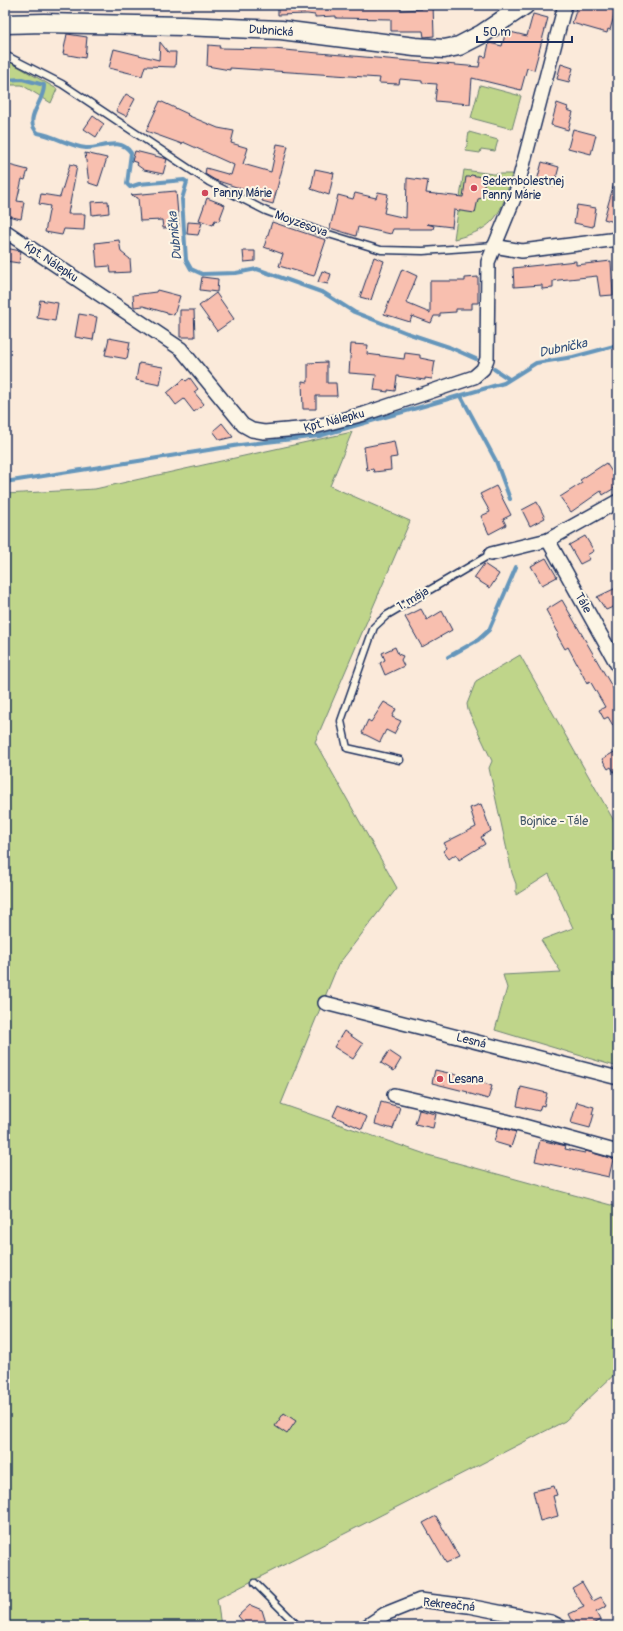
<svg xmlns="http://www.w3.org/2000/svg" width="623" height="1631" font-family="Pangolin,sans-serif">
<rect width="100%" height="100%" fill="#fbeada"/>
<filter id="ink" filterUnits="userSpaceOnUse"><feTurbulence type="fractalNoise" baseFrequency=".025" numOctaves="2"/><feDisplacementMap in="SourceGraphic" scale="8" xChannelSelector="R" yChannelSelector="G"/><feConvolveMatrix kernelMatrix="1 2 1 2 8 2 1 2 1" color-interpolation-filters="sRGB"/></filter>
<g filter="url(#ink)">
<g fill="#bfd58a" stroke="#6d8274">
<path d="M5,59L57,89L51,103L22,85H5Z"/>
<path d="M480,85L521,96L512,129L471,118Z"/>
<path d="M469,132L498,140L495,151L481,149L480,153L466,151Z"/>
<path d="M464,170L493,174H512C501,214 497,229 454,239Z"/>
<path d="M352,432L330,486L410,521L315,742L397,888L338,965L281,1104L428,1155L618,1207V1371L565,1421L217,1599L221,1626H5V494L95,489Z"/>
<path d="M520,655L618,828V1067L495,1030L507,988L503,975L561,972L541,940L573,928L549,874L516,895V884L512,873L489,768L492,761L468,710L467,704L476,681Z"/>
</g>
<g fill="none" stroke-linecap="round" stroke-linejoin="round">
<g stroke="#6596bb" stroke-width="4">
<path d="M5,80L22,79L44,85C45,102 22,119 38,133C55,136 69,146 86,148C101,149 120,136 131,153L127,184L130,187L139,184L184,180L187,182L182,199L186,260L191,269L202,274L236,273L257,269L324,293L354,312L407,333L449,347L476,359"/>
<path d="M494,369L509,379"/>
<path d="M461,396L496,461L510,499"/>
<path d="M5,482L240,445L319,436L504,383L536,363L573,357L618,345"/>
<path d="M448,657L478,640L489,630L516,567"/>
</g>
</g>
<g fill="#f8bfaf" stroke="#1b2f5e">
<path d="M278,5H401V10L422,9L423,5H433L434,36L424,37L423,31H391V19L336,18V16L315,17V15L307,14L278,15Z"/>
<path d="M578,5H617L610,30L608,29L607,33L572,23Z"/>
<path d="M533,14L548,18L534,70L527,68L521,90L472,78L470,104L435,101L437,84L422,83V81L400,79L399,84L379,83L380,78L230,68V70L207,66L208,45L220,46L219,48L273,49L479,67L481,56L486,57L489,43L502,46L506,31L527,36Z"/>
<path d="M67,34L87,37L85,58L63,54Z"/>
<path d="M160,42L168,52H176L175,67L145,66L142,76L109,68L114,49L159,60Z"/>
<path d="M561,64L573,68L569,82L557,79Z"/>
<path d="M126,94L135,99L126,116L116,111Z"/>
<path d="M160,101L188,114L187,115L218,128L234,131L231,143L248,148L243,164L271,172L277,144L288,146L273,204L262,201L264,196L215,180L205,174L206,168L231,175L234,165L183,142L182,144L146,131Z"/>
<path d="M557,103L568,107L567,110L573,112L568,130L551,125Z"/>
<path d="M93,116L104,124L96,137L84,129Z"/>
<path d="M573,129L596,135L591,154L568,148Z"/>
<path d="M135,151L167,159L163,174L144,170L137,165L138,163L132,161Z"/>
<path d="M85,153L107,158L98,186L89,183Z"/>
<path d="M542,162L559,167L554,186L537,181Z"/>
<path d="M5,164L28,170L25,180L22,179L17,201L24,202L21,219L8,216L5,213V197L9,177L5,176Z"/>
<path d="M70,164L77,166L68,214H85L84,230L64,229L62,235L45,232L50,206L39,204L41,194L60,197Z"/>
<path d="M315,169L334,173L329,195L311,189Z"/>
<path d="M471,175L481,177V179H485L482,198L478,199L475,213L454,210L452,227L427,224L434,226L433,229H393L391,234L358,227L356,236L330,228L338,195L353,199L355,193L376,198L378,192L388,194L384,213L406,218L407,178L428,181L426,193L463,197L466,177H469Z"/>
<path d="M615,180L618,181V223L604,219Z"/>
<path d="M176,191L179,227L163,228L162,220L140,221L138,198L131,195Z"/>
<path d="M207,198L225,205L219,221L215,220L213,225L199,220Z"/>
<path d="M108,201L109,213L92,215L91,202Z"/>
<path d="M577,205L596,208L593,227L574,223Z"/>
<path d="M188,222L202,223L198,235L187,234Z"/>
<path d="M272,222L326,240L314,276L279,266L283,254L264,247Z"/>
<path d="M119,240L121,252L130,259L131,272L111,273L110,266L97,267L95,243Z"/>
<path d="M5,248L21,251L19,263L5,261Z"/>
<path d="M243,251H255V261L244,262Z"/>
<path d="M374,257L384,261L371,300L360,297Z"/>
<path d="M576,261V265L611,261L613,295L600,296L597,276L559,280L553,281V288L542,289V285L514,287L513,268Z"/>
<path d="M402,269L417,276L406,303L430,313V281H465V278L478,277V303H472V309H456V312L440,313V316H434L431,323L412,316L410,322L384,314Z"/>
<path d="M322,271L331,274L328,284L318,282Z"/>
<path d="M202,277L218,279L217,292L200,290Z"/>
<path d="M157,290L180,296L174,315L143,306L134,307L133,295L156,292Z"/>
<path d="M216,293L234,319L217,331L199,306Z"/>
<path d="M40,300L58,303L55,321L37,318Z"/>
<path d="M180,310H194L195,337H180Z"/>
<path d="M79,314L97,317L93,340L75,337Z"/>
<path d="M109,338L130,342L127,359L105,355Z"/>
<path d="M351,344L368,345L367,354L404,359L405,353L420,355V358L435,361L432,379L425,378V380L397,376L395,391L388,390V392L374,390L376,375L349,373Z"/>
<path d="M327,362V383H336L337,396H316V409H303L302,381L308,382V363Z"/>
<path d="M139,363L163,367L160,385L136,380Z"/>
<path d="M190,378L198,389L194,392L204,404L194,412L184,399L176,405L167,393L184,379L186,381Z"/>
<path d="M222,423L233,437L220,440L213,431Z"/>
<path d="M394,441L397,457L390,458L391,470L374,472L373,469L367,470L364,447Z"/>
<path d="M606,463L618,481V486L603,495L601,491L571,512L560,497L582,483L580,480Z"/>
<path d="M496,486L511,515L503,519L506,525L489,534L481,516L490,512L480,494Z"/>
<path d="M537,502L545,518L530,526L522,510Z"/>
<path d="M585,536L594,551L587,555L590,559L580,564L569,545Z"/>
<path d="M546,558L557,577L542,585L531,566Z"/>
<path d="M484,564L499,574L490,588L474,578Z"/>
<path d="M618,587V605L606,610L597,597Z"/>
<path d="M562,600L618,697V734L608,717L604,719L599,710L605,707L590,681L587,683L568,647L565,649L557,635L559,634L546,610Z"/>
<path d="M421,609L427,620L442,611L452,630L422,647L405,617Z"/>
<path d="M395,647L398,654L403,656L401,660L404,666L385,675L380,663L385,660L382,653Z"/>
<path d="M384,702L396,709L392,717L401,721L394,734L386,730L380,742L362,733L368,720L371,722Z"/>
<path d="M618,750V779L611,767L608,769L602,759Z"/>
<path d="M481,804L491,831L481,837L485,844L459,860L456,854L449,859L443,851L447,848L444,843L476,827L470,808Z"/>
<path d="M344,1031L363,1044L353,1059L334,1047Z"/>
<path d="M389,1051L401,1059L394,1071L381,1063Z"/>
<path d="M435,1070L484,1081V1083L492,1086L488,1099L467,1093L468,1092L432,1083Z"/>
<path d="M521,1087L547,1093L544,1106L541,1105L539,1111L517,1106Z"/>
<path d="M381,1102L400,1107L393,1129L375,1124Z"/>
<path d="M577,1102L594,1107L592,1114H594L590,1128L571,1123Z"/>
<path d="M338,1105L367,1117L362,1129L333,1116Z"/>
<path d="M419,1110L436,1114L433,1128L415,1124Z"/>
<path d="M498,1127L516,1132L511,1147L494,1142Z"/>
<path d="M540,1140L566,1146L565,1149L585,1153L586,1151L613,1159L609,1177L535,1161Z"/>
<path d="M284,1413L296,1421L287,1434L275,1426Z"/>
<path d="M554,1486L557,1495L553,1496L558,1516L540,1521L533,1491Z"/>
<path d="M436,1516L459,1557L446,1563L423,1523Z"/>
<path d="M582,1582L593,1601L601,1597L607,1606L596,1612L600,1620L589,1626H575L569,1614L584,1607L572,1588Z"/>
<path d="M250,1605L262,1610L267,1626H247L238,1616Z"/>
</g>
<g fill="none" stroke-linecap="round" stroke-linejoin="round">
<g stroke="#1b2f5e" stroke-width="9">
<g id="lane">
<path d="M5,55L62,84L209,182L266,211L322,232L381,250L423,251L494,246"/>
<path d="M400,760L347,748L341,721L374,627L387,615L491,554"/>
<path d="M255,1583L298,1626"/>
</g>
</g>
<g stroke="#1b2f5e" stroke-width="16">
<g id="street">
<path d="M5,231L181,349L243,425L252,430L264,432L310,428L364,414L474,377L483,369L487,359L488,262L515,196L565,5"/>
<path d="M494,246L522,251L618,239"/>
<path d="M548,540L618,666"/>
<path d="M491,554L548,540L618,501"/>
<path d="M325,1003L618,1078"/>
<path d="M394,1095L506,1121L618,1152"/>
<path d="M367,1626L385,1614L420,1600L468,1606L551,1622L559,1626"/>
</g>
</g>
<g stroke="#1b2f5e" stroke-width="21">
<path id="secondary" d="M5,24L44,23L183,26L281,30L415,47L444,49L459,46L482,34L525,5"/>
</g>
<use href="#lane" stroke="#fcf5e5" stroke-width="6"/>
<use href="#street" stroke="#fcf5e5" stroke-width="13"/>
<use href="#secondary" stroke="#fcf5e5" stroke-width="18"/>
</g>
</g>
<g fill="#d1495b" stroke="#fcf5e5" stroke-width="1.5">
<circle cx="474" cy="188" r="4"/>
<circle cx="205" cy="193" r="4"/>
<circle cx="440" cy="1079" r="4"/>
</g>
<g text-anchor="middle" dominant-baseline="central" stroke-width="4" stroke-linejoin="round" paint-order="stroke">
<g font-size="12" fill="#1b2f5e" stroke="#fcf5e5">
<text transform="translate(271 31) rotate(4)">Dubnická</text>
<text transform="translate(301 224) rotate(20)">Moyzesova</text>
<text transform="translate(51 262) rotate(34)">Kpt. Nálepku</text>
<text transform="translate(334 421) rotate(-14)">Kpt. Nálepku</text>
<text transform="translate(413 599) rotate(-30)">1. mája</text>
<text transform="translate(583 603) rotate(61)">Tále</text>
<text transform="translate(471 1041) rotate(15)">Lesná</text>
<text transform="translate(449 1605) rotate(6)">Rekreačná</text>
</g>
<g font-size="12" fill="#1b2f5e" stroke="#fcf5e5" text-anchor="start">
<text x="482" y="181">Sedembolestnej<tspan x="482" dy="14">Panny Márie</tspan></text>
<text x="213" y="193">Panny Márie</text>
<text x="448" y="1079">Lesana</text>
</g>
<g font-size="12" fill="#445869" stroke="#fcf5e5">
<text x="554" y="821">Bojnice - Tále</text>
</g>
<g font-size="13" font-style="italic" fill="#34517d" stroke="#fcf5e5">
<text transform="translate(175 236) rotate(-96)">Dubnička</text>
<text transform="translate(563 348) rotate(-12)">Dubnička</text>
</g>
</g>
<rect width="623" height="1631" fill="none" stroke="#fcf5e5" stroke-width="20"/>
<rect x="10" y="10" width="603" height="1611" fill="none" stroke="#1b2f5e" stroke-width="1.5" filter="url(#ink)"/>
<path d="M477 36v6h95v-6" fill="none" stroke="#1b2f5e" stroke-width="2"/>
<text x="483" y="36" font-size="12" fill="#1b2f5e" stroke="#fcf5e5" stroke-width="3" paint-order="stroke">50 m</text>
</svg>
